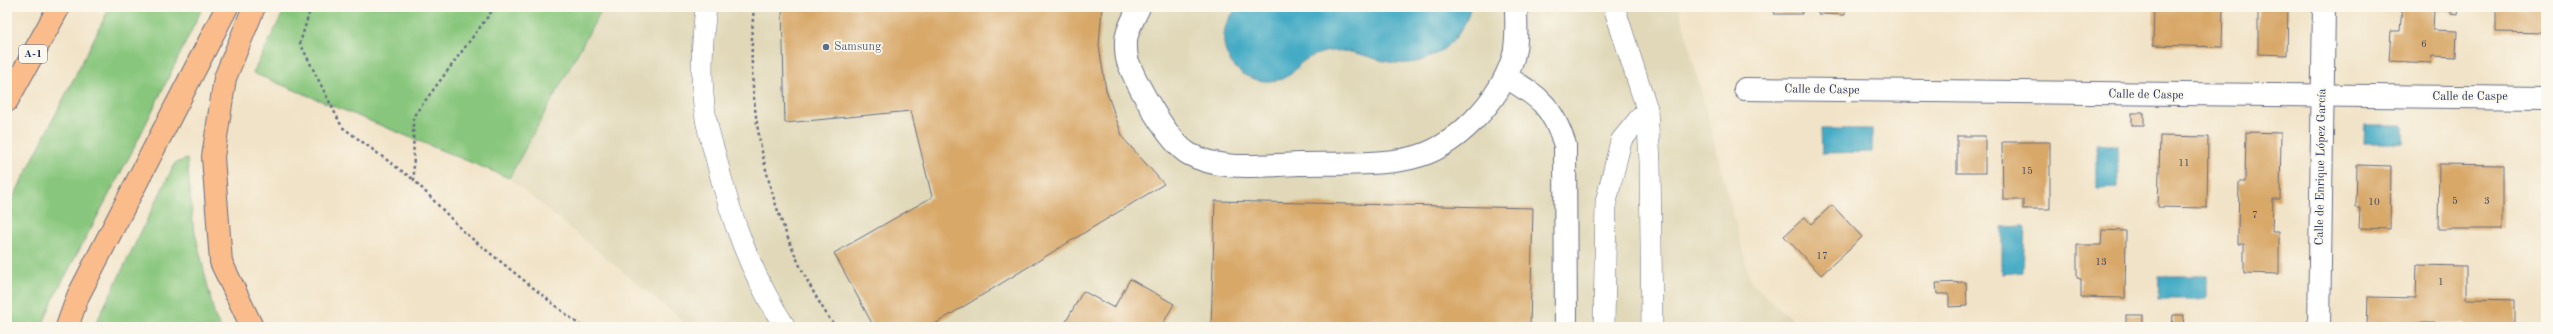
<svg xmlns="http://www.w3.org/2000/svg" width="2553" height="334" font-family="'Old Standard TT',serif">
<rect width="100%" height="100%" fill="#fbf7ec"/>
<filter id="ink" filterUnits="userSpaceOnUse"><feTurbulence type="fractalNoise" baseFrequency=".025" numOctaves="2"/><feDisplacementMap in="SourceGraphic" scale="8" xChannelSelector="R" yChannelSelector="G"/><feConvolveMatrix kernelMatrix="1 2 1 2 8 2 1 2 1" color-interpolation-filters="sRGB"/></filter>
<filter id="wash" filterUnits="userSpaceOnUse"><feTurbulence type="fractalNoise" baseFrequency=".012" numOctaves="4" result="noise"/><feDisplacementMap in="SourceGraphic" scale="16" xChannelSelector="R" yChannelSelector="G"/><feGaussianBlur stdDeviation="0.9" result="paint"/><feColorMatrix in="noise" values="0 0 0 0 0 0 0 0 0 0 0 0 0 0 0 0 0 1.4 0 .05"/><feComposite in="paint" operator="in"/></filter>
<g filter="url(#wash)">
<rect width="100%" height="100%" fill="#f1e3c7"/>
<path fill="#e0d8b8" d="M603,7H1679L1751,282L1800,327H690L509,178Z"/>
<g fill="#87c67c" stroke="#517a6d">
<path d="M110,7H203L134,148L54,297L42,327H7V210Z"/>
<path d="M286,7H603L509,178L253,73Z"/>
<path d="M187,159L193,224L215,317L221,327H94L175,163Z"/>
</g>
<g fill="#45abc5" stroke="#306d92">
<path d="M1238,7H1470C1464,43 1425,70 1389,62C1368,58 1353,49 1330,51C1323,52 1311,56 1305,60C1299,63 1297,69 1292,73C1277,85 1253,83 1239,71C1230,63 1225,54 1224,42C1223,28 1228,18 1238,7Z"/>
<path d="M2365,125H2403V143H2364Z"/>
<path d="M1821,129H1872V152L1822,153Z"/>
<path d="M2097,145H2117L2118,188L2097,189Z"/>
<path d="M2025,226L2023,272L2002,274V227Z"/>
<path d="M2159,276H2207V299H2158Z"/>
</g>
<g id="blocks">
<g fill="#d8a869">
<path d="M1102,7L1099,46L1106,90L1123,138L1164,184L930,327H874L834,253L932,197L911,111L785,123L782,8Z"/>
<path d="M1775,7H1802V14H1774Z"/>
<path d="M1818,7H1845V15L1818,14Z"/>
<path d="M2154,7H2223L2222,47L2153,45Z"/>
<path d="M2258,7H2288L2287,55L2258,54Z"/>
<path d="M2424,7H2458L2457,15L2451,14V11L2434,10L2433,30L2457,31L2456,57L2432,56L2431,63L2389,61L2391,31H2400L2402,8L2424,9Z"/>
<path d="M2496,7H2546V33L2496,32Z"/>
<rect x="2132" y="113" width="12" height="12"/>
<path d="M2246,132L2281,133L2280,199H2273L2272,231H2279V274L2244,273V244H2238V231L2239,182H2245Z"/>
<rect x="1957" y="136" width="28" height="37"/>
<path d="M2160,136L2208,137L2207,208L2158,207Z"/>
<path d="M2002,142H2050V209H2023V200H2003Z"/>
<path d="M2439,164L2503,165V229H2438Z"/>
<path d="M2357,165L2391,166L2390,229L2359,228L2360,208H2356Z"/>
<path d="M1215,201L1533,208L1530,327H1211Z"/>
<path d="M1832,205L1862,237L1821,275L1784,236L1805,217L1811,224Z"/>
<path d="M2102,230L2126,231L2125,298L2081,297V279L2077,278V245H2101Z"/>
<path d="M2417,265L2466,266V299L2515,300V327H2465V323H2417L2416,327H2367L2368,297L2416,298Z"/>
<path d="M1130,279L1174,304L1161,327H1063L1083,291L1114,308Z"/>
<path d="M1966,282L1967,306L1949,307V294H1937L1936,283Z"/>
<rect x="2126" y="315" width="17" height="11"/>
<path d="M2173,315H2184L2183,327H2172Z"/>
<rect x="1933" y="325" width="20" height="2"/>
</g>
</g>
</g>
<g filter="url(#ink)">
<use href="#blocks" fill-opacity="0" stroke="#666e83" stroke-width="1"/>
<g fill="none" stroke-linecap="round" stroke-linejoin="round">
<g stroke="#666e83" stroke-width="22">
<g id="service">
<path d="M706,7C702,41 700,79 705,113C707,127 711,141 715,154C730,217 750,272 785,327"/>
<path d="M1614,7L1647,109L1650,162L1652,327"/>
<path d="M1604,327L1606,202L1621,141L1647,109"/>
</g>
</g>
<g stroke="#666e83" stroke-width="24">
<g id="pedestrian">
<path d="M1139,7C1135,16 1129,26 1127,35C1125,41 1126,56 1128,62C1137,85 1168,142 1189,154C1222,172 1263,165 1299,164C1336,163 1375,166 1411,158C1455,149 1500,100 1513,58C1518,41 1516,24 1516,7"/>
<path d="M1506,77C1540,97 1552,106 1565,145L1566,327"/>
</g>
</g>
<g stroke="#666e83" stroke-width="24">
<g id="minor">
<path d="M1745,89L2546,98"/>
<path d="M2319,327L2324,7"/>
</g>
</g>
<g stroke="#666e83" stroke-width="24">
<g id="motorway">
<path d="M7,101L59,7"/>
<path d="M67,327L78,296L227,7"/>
<path d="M252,327L221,262L213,157L225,78L254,7"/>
</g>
</g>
<g stroke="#666e83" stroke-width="2.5" stroke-dasharray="3 3" stroke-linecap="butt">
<path d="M311,7L300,43L342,127L414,180"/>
<path d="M495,7L413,117L414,180L465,233L582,327"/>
<path d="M754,7C743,117 773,236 835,327"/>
</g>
<use href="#service" stroke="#fff" stroke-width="21"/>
<use href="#pedestrian" stroke="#fff" stroke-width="22"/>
<use href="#minor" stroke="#fff" stroke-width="22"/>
<use href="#motorway" stroke="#fabc8b" stroke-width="22"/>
</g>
</g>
<circle fill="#5c6f8a" stroke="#fbf7ec" stroke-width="1.5" cx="826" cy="47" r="4"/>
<g text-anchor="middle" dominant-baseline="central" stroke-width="3.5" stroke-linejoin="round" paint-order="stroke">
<g font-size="10" fill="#4a4d61">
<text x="2424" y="44">6</text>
<text x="2184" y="163">11</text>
<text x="2027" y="171">15</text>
<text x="2455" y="201">5</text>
<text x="2487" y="201">3</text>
<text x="2374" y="202">10</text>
<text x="2255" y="215">7</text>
<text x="1822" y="256">17</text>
<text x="2101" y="262">13</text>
<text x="2441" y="282">1</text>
</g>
<rect fill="#fbf7ec" stroke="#5e6b89" stroke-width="1" x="19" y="45" width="28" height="18" rx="3"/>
<g font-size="11" font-weight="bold" fill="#1b2f5e">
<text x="33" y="54">A-1</text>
</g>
<g font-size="12" fill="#4e5e75" stroke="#fbf7ec" text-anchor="start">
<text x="834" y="47">Samsung</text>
</g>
<g font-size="12" fill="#1b2f5e" stroke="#fbf7ec">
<text transform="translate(1822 90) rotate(1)">Calle de Caspe</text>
<text transform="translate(2146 95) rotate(1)">Calle de Caspe</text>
<text x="2470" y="97">Calle de Caspe</text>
<text transform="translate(2321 167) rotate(-89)">Calle de Enrique López García</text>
</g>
</g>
<rect width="2553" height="334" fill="none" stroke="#fbf7ec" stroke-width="24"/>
</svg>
